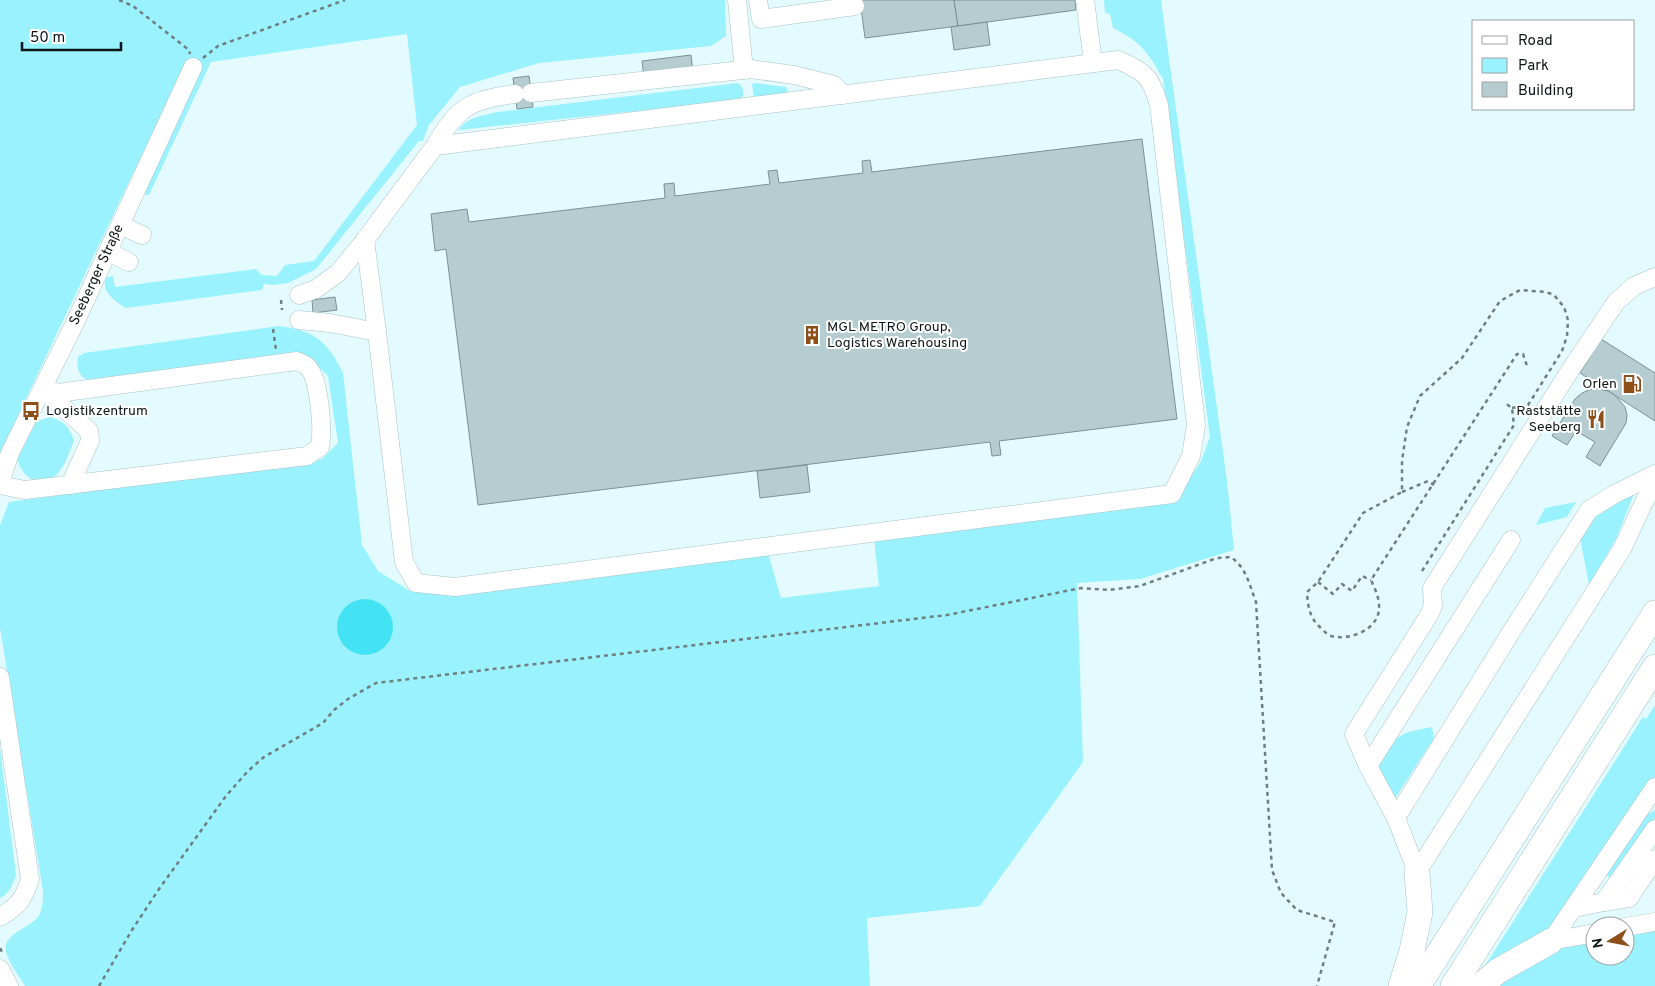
<svg xmlns="http://www.w3.org/2000/svg" width="1655" height="986" font-family="Overpass,sans-serif">
<rect width="100%" height="100%" fill="#e3fbfe"/>
<g fill="#99f2fd">
<path d="M0,0H725L726,36L711,46L539,63L460,87L429,125L423,141H419L316,269L288,283L274,285L264,284L262,290L126,308C116,302 99,291 107,277L113,276L115,287L256,269L262,275L277,276L285,265L314,261L417,125L407,34L211,62L149,195L142,194L202,62L185,64L0,453Z"/>
<path d="M1104,0H1161L1227,481L1234,550L1140,579L1077,583L1083,762L980,906L867,918L870,986H25C19,976 9,963 6,952C2,934 28,929 38,917C43,910 43,900 43,891L0,628V525L9,502L304,463L322,459L338,443L328,376L311,360L89,381C79,377 76,368 78,357L84,353L279,326C314,331 327,340 343,373L362,545L378,571L410,591L436,594L768,553L781,598L879,586L874,538L1176,498L1200,463L1210,437L1163,79C1147,51 1142,43 1113,28L1110,14L1105,13Z"/>
<path d="M738,83C743,86 746,96 740,100L459,130C464,118 485,115 497,112Z"/>
<path d="M755,83L786,87L788,92L785,95L754,97L752,84Z"/>
<path d="M51,417C64,422 70,427 74,441C69,452 65,468 55,476C38,490 18,474 17,455L34,422Z"/>
<path d="M1634,494L1616,539L1589,585L1580,537L1597,511Z"/>
<path d="M1576,502L1567,517L1536,525L1545,508Z"/>
<path d="M1655,705V777L1568,906L1542,937L1481,972L1643,717L1646,719Z"/>
<path d="M1432,727L1434,738L1394,800C1390,792 1381,782 1378,773C1375,757 1393,739 1406,733C1414,730 1424,729 1432,727Z"/>
<path d="M0,748L16,875C13,884 9,894 0,898Z"/>
<path d="M1655,810V818L1616,876L1608,877L1606,871L1640,819Z"/>
<path d="M1655,926V986H1490L1560,944L1595,937V956H1625V932Z"/>
</g>
<circle fill="#44e3f4" cx="365" cy="627" r="28"/>
<g fill="#b5cdd0" stroke="#7b9194">
<path d="M860,0H954L958,26L865,38Z"/>
<path d="M954,0H1075L1076,10L958,26Z"/>
<path d="M987,22L990,45L954,50L951,27Z"/>
<path d="M691,55L693,72L644,78L642,61Z"/>
<path d="M529,76L533,107L517,109L513,78Z"/>
<path d="M1142,139L1177,419L999,441L1001,455L992,456L990,442L478,505L446,249L435,251L431,214L467,209L469,222L665,198L664,184L674,183L675,196L770,184L768,171L777,170L779,183L863,173L862,161L870,160L872,172Z"/>
<path d="M335,297L337,310L313,313L312,300Z"/>
<path d="M1601,339L1655,373V421L1580,373Z"/>
<path d="M1594,388L1608,391L1615,395L1625,407L1627,415L1626,423L1600,466L1586,457L1595,442L1576,431L1567,445L1552,436L1575,399L1582,393Z"/>
<path d="M807,465L810,492L760,498L757,471Z"/>
</g>
<g fill="none" stroke-linecap="round" stroke-linejoin="round">
<g stroke="#aac2c5" stroke-width="19">
<g id="minor">
<path d="M737,0L744,70"/>
<path d="M758,0L761,19L855,6"/>
<path d="M1085,0L1093,63"/>
<path d="M531,93L751,69L794,75L834,85L843,95"/>
<path d="M435,146C456,108 471,99 515,94"/>
<path d="M120,225L142,235"/>
<path d="M365,240L377,332"/>
<path d="M108,252L129,262"/>
<path d="M299,295L316,289L338,273L365,240L435,146L1118,60C1146,72 1151,77 1159,105L1196,425L1191,456L1172,494L455,587L416,583L404,562L377,332L330,323L299,320"/>
<path d="M43,389L89,431L90,441L70,485"/>
<path d="M0,483L10,453L73,327L193,67"/>
<path d="M0,485L25,490L307,456L320,447C323,431 320,378 307,366C305,364 300,363 297,361L58,393L43,388"/>
<path d="M0,677L30,879C23,901 19,905 0,917"/>
<path d="M1368,766L1511,540"/>
<path d="M1396,818L1368,766L1354,734L1429,615L1433,606L1432,588L1571,369L1616,302L1634,286L1655,277"/>
<path d="M1417,872L1396,818L1513,629L1589,510L1613,495L1655,474"/>
<path d="M1417,872L1622,549L1655,479"/>
<path d="M1604,902L1629,898L1655,859"/>
<path d="M1574,908L1604,902L1655,829"/>
<path d="M1625,927L1655,922"/>
<path d="M1551,941L1655,787"/>
<path d="M1551,941L1595,933"/>
<path d="M0,969L9,986"/>
</g>
</g>
<g stroke="#aac2c5" stroke-width="26">
<g id="highway">
<path d="M1401,986L1412,951L1420,912L1417,872"/>
<path d="M1418,986L1655,613"/>
<path d="M1453,986L1655,667"/>
<path d="M1480,986L1498,971L1551,941"/>
</g>
</g>
<g stroke="#6f7f81" stroke-width="2.5" stroke-dasharray="4 4" stroke-linecap="butt">
<path d="M119,0L133,6L189,50L190,54"/>
<path d="M203,58L218,46L345,0"/>
<path d="M281,300L282,310"/>
<path d="M273,329L276,350"/>
<path d="M1512,408L1528,405L1562,351L1567,336L1568,320L1564,307L1554,295L1546,292L1520,290L1500,301L1462,358L1420,396L1407,427L1402,461V492L1363,513L1318,582L1307,592C1308,608 1310,619 1322,629C1325,632 1328,635 1331,636C1349,641 1378,630 1379,609C1380,599 1375,589 1371,580L1517,354H1523L1527,366"/>
<path d="M1402,492L1428,481L1434,485"/>
<path d="M1422,571L1514,425L1512,408L1505,403"/>
<path d="M1318,582L1333,594L1342,584L1352,591L1362,576L1371,580"/>
<path d="M0,948L3,954"/>
<path d="M99,986L132,930L159,889L226,796L248,771L264,757L323,723L334,710L348,699L376,683L947,615L1081,588L1109,590L1140,586L1217,558L1231,557C1247,569 1249,584 1256,602L1272,870L1281,893L1297,910L1335,922L1317,986"/>
</g>
<use href="#minor" stroke="#fff" stroke-width="18"/>
<use href="#highway" stroke="#fff" stroke-width="25"/>
</g>
<defs>
<g id="building-bare" transform="scale(1.5)"><path d="M-4-6H4V6H1V3H-1V6H-4ZM-2.5-4.3h1.7v1.8h-1.7ZM.8-4.3h1.7v1.8H.8ZM-2.5-1h1.7V.8h-1.7ZM.8-1h1.7V.8H.8Z" fill="#8e4e18" stroke="#fff" stroke-width="2.5" paint-order="stroke"/></g>
<g id="fuel-bare" transform="scale(1.5)"><path d="M-5.5-6h7V0h2V4h1.3V-2.5L3-4.5l.8-.8L6-3V5H2.5V1h-1V6h-7ZM-4.2-4.7v3.2H.2V-4.7Z" fill="#8e4e18" stroke="#fff" stroke-width="2.5" paint-order="stroke"/></g>
<g id="bus-bare" transform="scale(1.5)"><path d="M-5-6H5V4H4V6H2V4H-2V6H-4V4H-5ZM-3.5-4V0h7V-4ZM-3.5 1.2v1.5H-2V1.2ZM2 1.2v1.5H3.5V1.2Z" fill="#8e4e18" stroke="#fff" stroke-width="2.5" paint-order="stroke"/></g>
<g id="restaurant-bare" transform="scale(1.5)"><path d="M-5-6h1v4h1v-4h1v4h1v-4h1v5L-1.5 .5V6h-2V.5L-5-1ZM5-6V6H3V1.5H1.5Q1.5-4 5-6Z" fill="#8e4e18" stroke="#fff" stroke-width="2.5" paint-order="stroke"/></g>
</defs>
<g fill-rule="evenodd">
<use href="#building-bare" x="812" y="335"/>
<use href="#fuel-bare" x="1632" y="384"/>
<use href="#bus-bare" x="31" y="411"/>
<use href="#restaurant-bare" x="1596" y="419"/>
</g>
<g text-anchor="middle" dominant-baseline="central" stroke-width="4" stroke-linejoin="round" paint-order="stroke">
<g font-size="14" fill="#0d1617" stroke="#fff">
<text transform="translate(97 275) rotate(-65)">Seeberger Straße</text>
</g>
<g font-size="14" fill="#0d1617" stroke="#fff" text-anchor="start">
<text x="827" y="327">MGL METRO Group,<tspan x="827" dy="16">Logistics Warehousing</tspan></text>
<text x="1617" y="384" text-anchor="end">Orlen</text>
<text x="46" y="411">Logistikzentrum</text>
<text x="1581" y="411" text-anchor="end">Raststätte<tspan x="1581" dy="16">Seeberg</tspan></text>
</g>
</g>
<rect x="1472" y="20" width="162" height="90" fill="#ffffff" stroke="#9ea2a2"/>
<rect x="1482" y="36" width="25" height="8" fill="#ffffff" stroke="#9ea2a2"/>
<text x="1518" y="45" font-size="15" fill="#0d1617">Road</text>
<rect x="1482" y="58" width="25" height="15" fill="#99f2fd" stroke="#9ea2a2"/>
<text x="1518" y="70" font-size="15" fill="#0d1617">Park</text>
<rect x="1482" y="82" width="25" height="15" fill="#b5cdd0" stroke="#9ea2a2"/>
<text x="1518" y="95" font-size="15" fill="#0d1617">Building</text>
<g transform="translate(1610 941) rotate(260)"><circle r="24" fill="#ffffff" stroke="#9ea2a2"/>
<path d="M0-4L9 19L0 12L-9 19Z" fill="#8e4e18"/>
<text y="-8" font-size="14" font-weight="bold" text-anchor="middle" fill="#0d1617">N</text>
</g>
<path d="M22 42v8h99v-8" fill="none" stroke="#0d1617" stroke-width="2.5"/>
<text x="30" y="42" font-size="15" fill="#0d1617" stroke="#ffffff" stroke-width="4" paint-order="stroke">50 m</text>
</svg>
